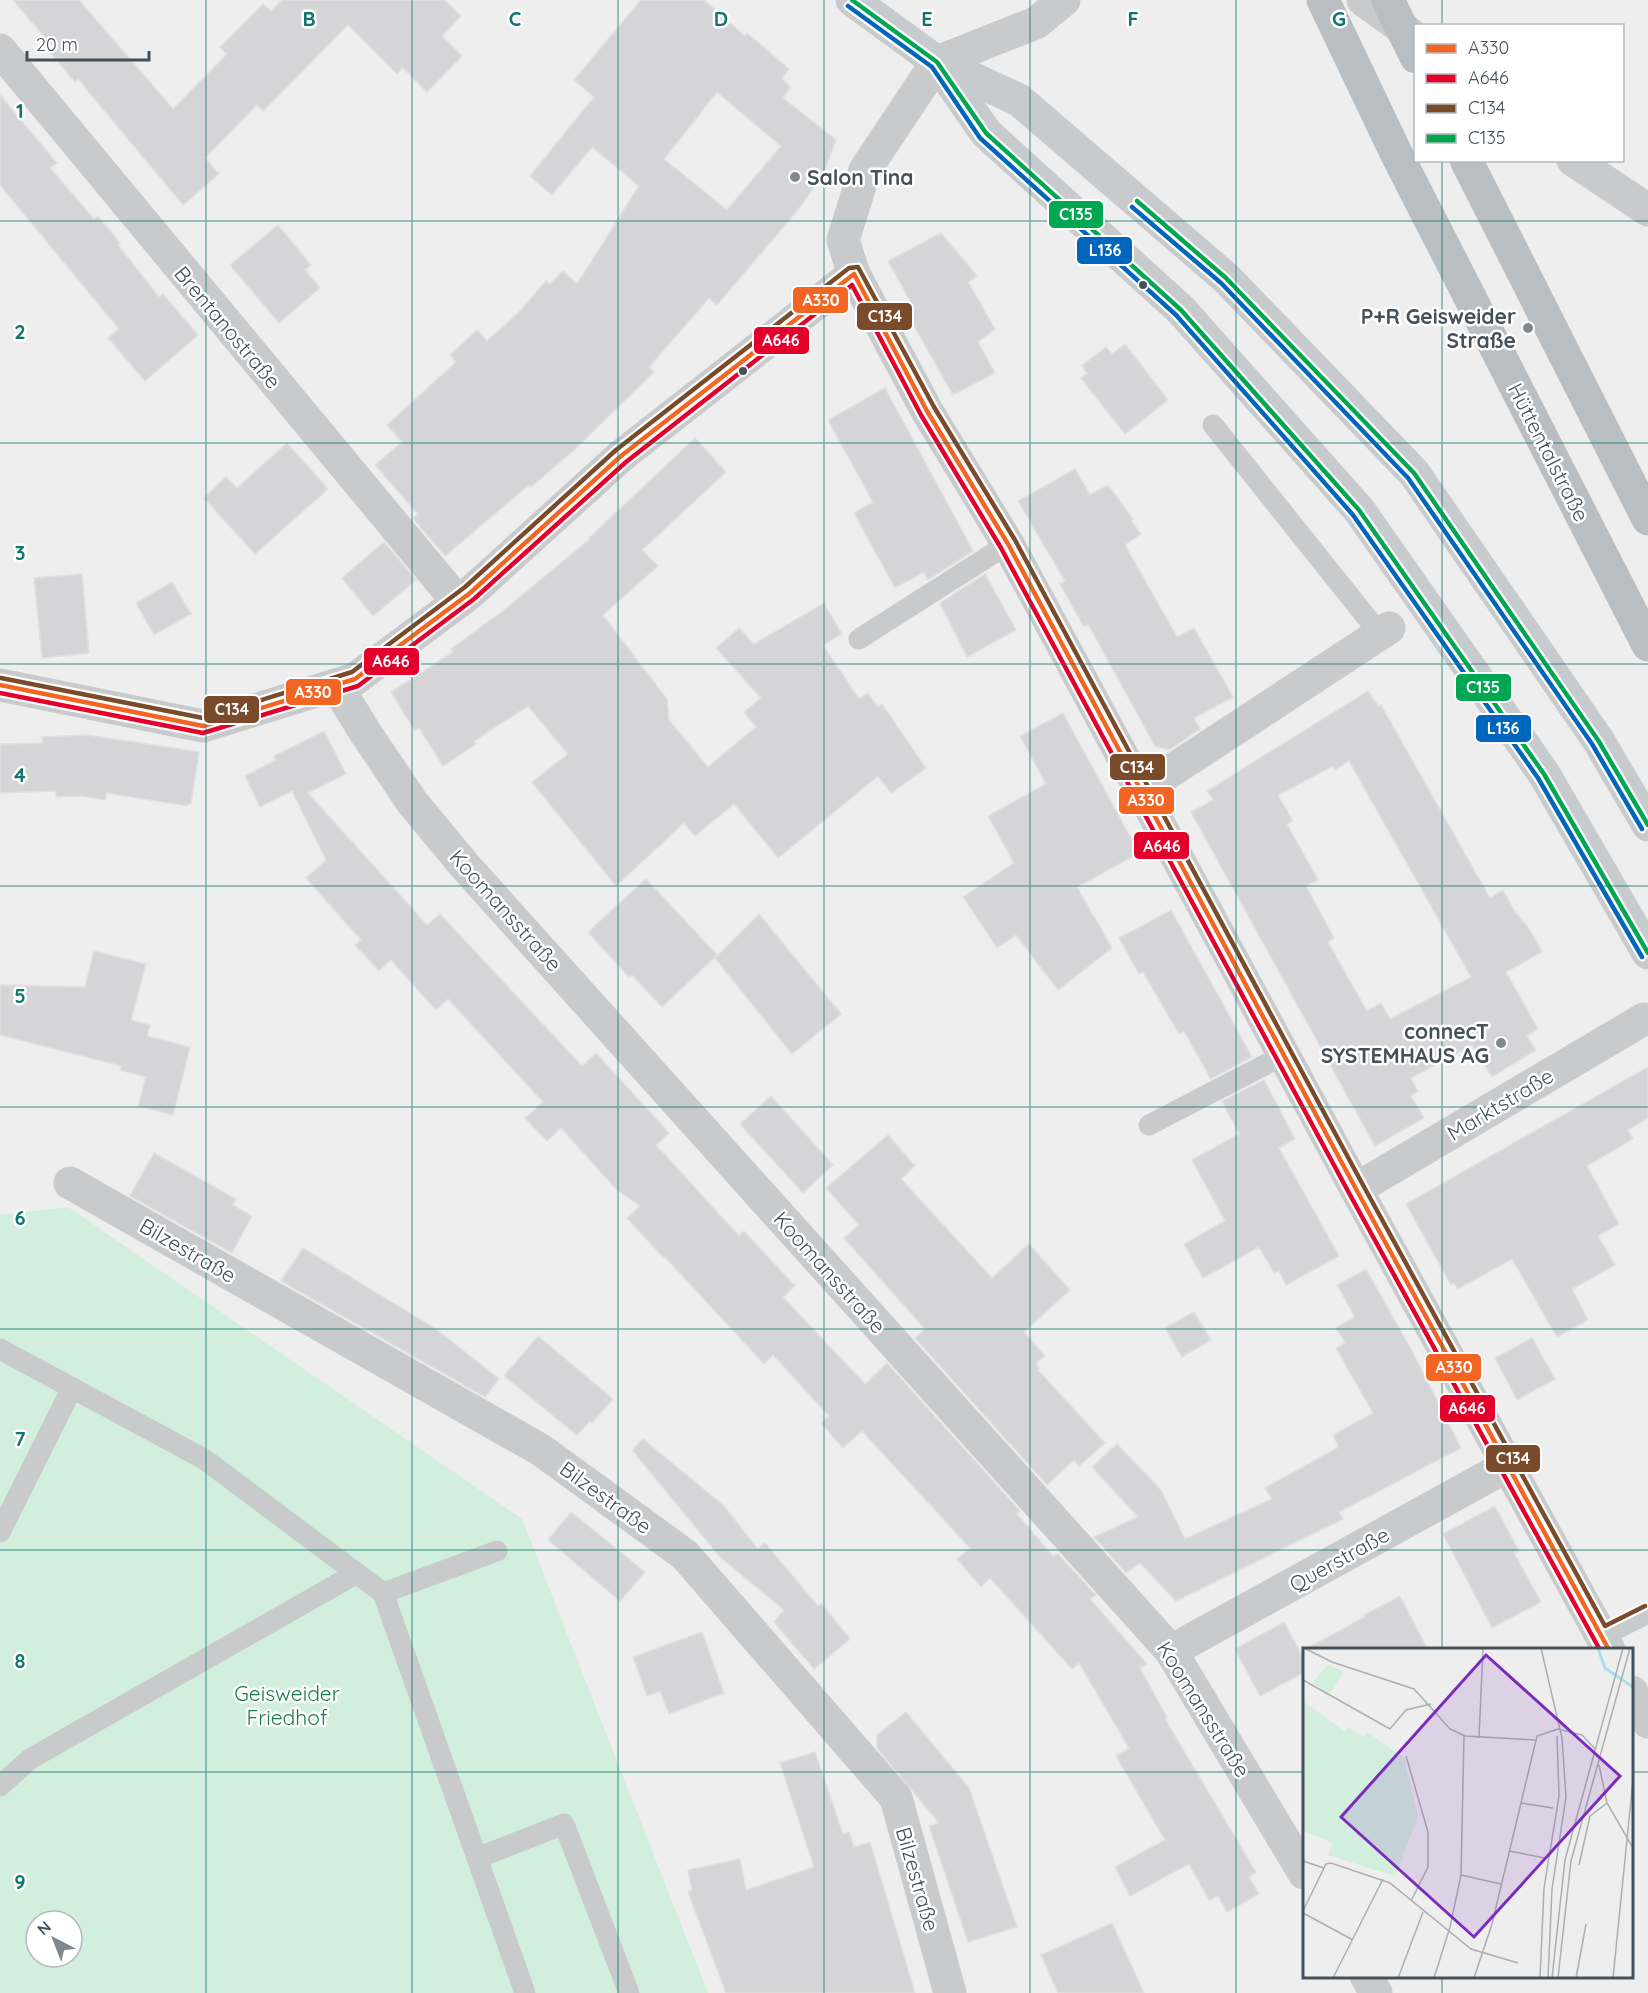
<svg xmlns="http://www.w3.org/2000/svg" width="1648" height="1993" font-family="Quicksand,sans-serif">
<rect width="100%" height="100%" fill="#efeeee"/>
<path fill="#d2eedc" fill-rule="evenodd" d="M68,1207L522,1519L708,1993H0V1215ZM36,1921H72V1957H36Z"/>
<g fill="#d5d5d7" stroke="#e0e0e1" stroke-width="1.5" fill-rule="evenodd">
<path d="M13,0H79L173,109L227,54L220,47L263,4L271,11L282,0H445L461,16L442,36L462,56L427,92L403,68L397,74L348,25L263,111L257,105L205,158L219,174L183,205L78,79L75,82L49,51L53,47Z"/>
<path d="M641,0H704L745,36L747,33L789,69L782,79L791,87L783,98L836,140L823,175L797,211L717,305L709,298L649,367L654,372L573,451L531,487L529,485L445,556L413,518L418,514L375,465L402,442L387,425L456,362L450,355L477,330L487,341L518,313L546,281L550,284L563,271L577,284L639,186L592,147L552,195L530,176L594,97L574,80ZM717,92L781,146L727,210L664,159Z"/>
<path d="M0,95L57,163L50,168L94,219L98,216L120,243L118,245L159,297L163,294L198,335L145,381L108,338L119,329L0,185Z"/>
<path d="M278,225L311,265L305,270L320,288L279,323L230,265Z"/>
<path d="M941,233L977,276L968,282L995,329L978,342L995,373L953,395L904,308L912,304L888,261Z"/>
<path d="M1125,344L1168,400L1125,434L1081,378L1087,373L1082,366L1106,347L1112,354Z"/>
<path d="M885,388L973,551L928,580L924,572L895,588L854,513L873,502L828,420Z"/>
<path d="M695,438L726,472L642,550L658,566L603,615L667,699L669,720L708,767L756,727L744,712L761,698L716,648L739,628L754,644L824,603L842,634L823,645L859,699L868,693L878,707L882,704L926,768L891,793L878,776L778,858L734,804L695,836L684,823L616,886L532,782L568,754L528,706L474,741L476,744L443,766L419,728L415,731L391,692L453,652L451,649L504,610L590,539L589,538Z"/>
<path d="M287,443L328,489L255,554L204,498L226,477L237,488Z"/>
<path d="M1075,469L1090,495L1108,485L1133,519L1131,520L1141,534L1125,545L1177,637L1194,628L1233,697L1194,718L1200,729L1169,750L1155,746L1088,624L1084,627L1060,584L1065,581L1018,501Z"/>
<path d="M384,542L416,580L373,616L342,578Z"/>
<path d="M82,574L89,653L42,658L34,578Z"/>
<path d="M985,574L1016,630L967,657L940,603Z"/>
<path d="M172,582L191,614L154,635L136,603Z"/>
<path d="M1368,691L1379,707L1381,705L1490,898L1503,890L1514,910L1530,930L1542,952L1506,972L1538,1029L1527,1036L1536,1050L1492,1077L1472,1045L1411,1078L1418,1091L1411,1096L1424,1118L1375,1146L1191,812L1213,800L1207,791ZM1349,761L1471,977L1390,1019L1381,1003L1367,1011L1328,942L1334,938L1306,886L1318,880L1287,824L1293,821L1278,795L1333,766L1335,770Z"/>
<path d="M1063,713L1139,853L1077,887L1112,948L1058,990L1016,935L997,948L963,897L1014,863L988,816L1046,784L1020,736Z"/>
<path d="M324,731L346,774L308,793L427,925L440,914L582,1066L596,1053L669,1133L656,1145L739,1236L744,1231L795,1286L783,1297L865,1384L887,1363L1020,1511L1017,1514L1053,1556L1058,1554L1096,1595L1090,1599L1147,1664L1140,1668L1167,1717L1165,1719L1256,1872L1249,1877L1259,1894L1227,1912L1218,1896L1209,1900L1189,1864L1130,1896L1115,1867L1165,1840L1116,1756L1129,1748L1079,1663L1072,1669L990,1578L981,1587L957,1559L970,1548L862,1431L843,1448L821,1423L829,1416L773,1355L764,1364L664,1256L663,1257L627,1218L640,1206L616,1189L561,1128L547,1141L525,1118L543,1102L448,999L436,1010L391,960L379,971L355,945L361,940L306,878L326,860L292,791L260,807L245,776L276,760L274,756Z"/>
<path d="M88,735L199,752L191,804H188L187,806L107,793L105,800L81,796L56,797V791L0,793V744L43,743L42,737Z"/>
<path d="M646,879L717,955L662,1007L632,975L629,977L588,932Z"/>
<path d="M1171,910L1252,1057L1211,1079L1184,1031L1179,1034L1143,972L1139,974L1119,938Z"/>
<path d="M759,914L841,1014L792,1054L715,958Z"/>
<path d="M94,951L146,964L131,1020L150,1025L147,1036L190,1047L173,1115L138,1106L146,1077L120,1070L122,1066L0,1035V985L85,987Z"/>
<path d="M1648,1067V1118L1628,1130L1633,1139L1587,1166L1619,1224L1598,1236L1615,1265L1572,1289L1588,1320L1557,1337L1512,1259L1458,1289L1454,1283L1451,1285L1406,1204Z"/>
<path d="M1264,1080L1295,1139L1279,1148L1339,1256L1286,1285L1279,1271L1274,1273L1259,1247L1203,1278L1184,1244L1225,1221L1192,1160L1239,1134L1222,1101Z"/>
<path d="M771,1096L833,1165L803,1193L740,1124Z"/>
<path d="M888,1135L915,1166L901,1179L992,1278L1029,1244L1070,1290L1024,1332L1045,1356L1036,1364L1040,1368L1038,1370L1105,1443L1079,1466L1074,1460L1047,1485L915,1338L925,1329L844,1238L859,1225L826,1188Z"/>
<path d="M154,1153L236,1199L232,1205L252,1216L232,1253L130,1196Z"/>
<path d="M303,1248L436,1329L499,1379L485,1397L281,1281Z"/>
<path d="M1366,1269L1413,1353L1461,1448L1339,1512L1343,1519L1176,1601L1140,1563L1126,1573L1094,1537L1138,1517L1092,1467L1117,1444L1161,1490L1185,1539L1272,1499L1265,1488L1339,1447L1333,1435L1373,1413L1336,1348L1345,1343L1336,1328L1355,1317L1337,1285Z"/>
<path d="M1194,1312L1211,1340L1182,1357L1165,1328Z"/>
<path d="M538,1336L613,1399L592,1423L590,1421L577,1435L504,1376Z"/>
<path d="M1532,1338L1555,1379L1517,1400L1495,1358Z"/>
<path d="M643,1439L723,1505L758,1549L765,1543L818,1606L821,1603L850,1639L814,1669L774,1622L784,1610L720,1557L632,1450Z"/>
<path d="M1495,1506L1519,1551L1514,1553L1541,1602L1492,1628L1443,1534Z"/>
<path d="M571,1512L645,1572L620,1601L548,1540Z"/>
<path d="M1400,1596L1428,1650H1304L1365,1617L1364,1615Z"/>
<path d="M1284,1622L1305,1661V1672L1260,1696L1235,1649Z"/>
<path d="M702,1632L724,1693L669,1714L660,1691L647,1696L633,1657Z"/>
<path d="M906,1712L969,1788L1017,1927L968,1942L929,1826L939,1823L877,1748V1735Z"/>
<path d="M815,1752L843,1834L849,1832L854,1847L870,1842L915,1993H726L688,1892L692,1890L688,1870L740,1859L746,1890L814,1867L780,1763Z"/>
<path d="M1112,1923L1144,1993H1058L1041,1955Z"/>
</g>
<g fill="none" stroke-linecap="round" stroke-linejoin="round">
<g stroke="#c8cacc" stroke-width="21">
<path d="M1213,425L1380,634"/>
<path d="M859,639L1008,544"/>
<path d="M1149,1125L1284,1055"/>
<path d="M0,1349L204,1459L383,1593L525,1993"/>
<path d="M0,1532L72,1388"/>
<path d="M383,1593L497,1551"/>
<path d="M1602,1636L1648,1613"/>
<path d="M0,1786L30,1759L357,1573"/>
<path d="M477,1858L564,1824L629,1993"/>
</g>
<g stroke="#c8cacc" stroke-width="33">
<path d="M1064,0L1036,23L937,62L865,170L843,240L854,274L927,411L1008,544L1356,1189L1609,1650"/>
<path d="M1363,0L1410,34"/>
<path d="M0,50L458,602"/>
<path d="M1573,160L1648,210"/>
<path d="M0,685L203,726L355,679L470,593L621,456L854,274"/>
<path d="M336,685L365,732L412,802L465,866L1171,1651L1304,1873"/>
<path d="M1142,790L1389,628"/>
<path d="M70,1183L541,1450L685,1555L896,1798L950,1993"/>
<path d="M1356,1189L1644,1019"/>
<path d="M1171,1651L1507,1466"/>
<path d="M1632,1692L1648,1722"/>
<path d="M1366,1976L1376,1993"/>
</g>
<g stroke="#c8cbce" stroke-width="33">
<path d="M852,0L937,62L1019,100L1226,278L1414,473L1598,740L1648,825"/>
<path d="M938,64L986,133L1181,310L1359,510L1544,774L1648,953"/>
</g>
<g stroke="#b9bec3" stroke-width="33">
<path d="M1323,0L1396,153L1648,645"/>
<path d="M1388,0L1416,57"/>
<path d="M1466,160L1648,519"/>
</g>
<g stroke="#fff" stroke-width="9">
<path id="bus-1" d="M0,685L203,726L355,679L470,593L621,456L854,274L927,411L1008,544L1356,1189L1609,1650"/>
</g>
<g stroke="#fff" stroke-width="9">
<path id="bus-2" d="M0,693L203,733L358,686L474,599L626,462L852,285L921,415L1001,548L1349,1193L1600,1650"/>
</g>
<g stroke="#fff" stroke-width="9">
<path id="bus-3" d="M1,678L203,718L352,672L465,587L616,450L849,268L858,267L934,407L1015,540L1363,1185L1605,1626L1645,1606"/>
</g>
<g stroke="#fff" stroke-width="9">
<g id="bus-4">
<path d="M852,0L937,62L986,133L1181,310L1359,510L1544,774L1648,953"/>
<path d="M1137,201L1226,278L1414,473L1598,740L1648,825"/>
</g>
</g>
<g stroke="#fff" stroke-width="9">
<g id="bus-5">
<path d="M848,6L932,67L980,138L1176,315L1353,515L1538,778L1642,957"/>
<path d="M1132,207L1221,283L1408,478L1592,744L1642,829"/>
</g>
</g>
<use href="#bus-1" stroke="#f26522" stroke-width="4.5"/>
<use href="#bus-2" stroke="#e4002b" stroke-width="4.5"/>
<use href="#bus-3" stroke="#7a4b2a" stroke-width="4.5"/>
<use href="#bus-4" stroke="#00a651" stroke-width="4.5"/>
<use href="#bus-5" stroke="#0065bd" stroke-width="4.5"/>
</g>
<path fill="none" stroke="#0f766e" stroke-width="1.5" stroke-opacity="0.55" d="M206,0V1993M412,0V1993M618,0V1993M824,0V1993M1030,0V1993M1236,0V1993M1442,0V26M1442,160V1650M0,221H1648M0,443H1648M0,664H1648M0,886H1648M0,1107H1648M0,1329H1648M0,1550H1648M0,1772H1304M1632,1772H1648M1442,1976V1993"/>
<g fill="#80888e" stroke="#fff" stroke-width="2">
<circle cx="795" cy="177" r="6"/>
<circle cx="1528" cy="328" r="6"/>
<circle cx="1501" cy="1043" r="6"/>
</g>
<g fill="#45515a" stroke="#fff" stroke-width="2">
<circle cx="1143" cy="285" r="5"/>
<circle cx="743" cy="371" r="5"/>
</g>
<g text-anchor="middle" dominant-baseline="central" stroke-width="5" stroke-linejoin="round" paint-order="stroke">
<g font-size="21" font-weight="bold" fill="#45515a" stroke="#fff" text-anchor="end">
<text x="807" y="177" text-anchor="start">Salon Tina</text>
<text x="1516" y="316">P+R Geisweider<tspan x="1516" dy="24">Straße</tspan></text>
<text x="1489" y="1031">connecT<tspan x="1489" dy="24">SYSTEMHAUS AG</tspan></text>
</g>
<g font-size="21" fill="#45515a" stroke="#fff">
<text transform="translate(228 327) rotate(50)">Brentanostraße</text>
<text transform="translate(1549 452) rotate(63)">Hüttentalstraße</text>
<text transform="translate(506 910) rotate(48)">Koomansstraße</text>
<text transform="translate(1500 1104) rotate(-31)">Marktstraße</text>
<text transform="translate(188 1250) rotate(30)">Bilzestraße</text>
<text transform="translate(830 1272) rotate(48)">Koomansstraße</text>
<text transform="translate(606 1497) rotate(36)">Bilzestraße</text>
<text transform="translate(1339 1559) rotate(-29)">Querstraße</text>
<text transform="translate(1204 1709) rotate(58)">Koomansstraße</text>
<text transform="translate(918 1879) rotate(74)">Bilzestraße</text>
</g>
<g font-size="21" fill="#177b45" stroke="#fff">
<text x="287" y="1693">Geisweider<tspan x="287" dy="24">Friedhof</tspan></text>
</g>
</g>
<g transform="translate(1303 1648)">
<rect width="330" height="330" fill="#efeeee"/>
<path d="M25,17L41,23L27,46L9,35ZM0,53L42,84L45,80L61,89L64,84L101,110L115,169L92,228L25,207L30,195L0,183Z" fill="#d2eedc"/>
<path fill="none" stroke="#a7e0ec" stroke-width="3" d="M295,0L302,20L330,39"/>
<path fill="none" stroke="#abafb3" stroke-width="1.5" d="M1,0L29,14L111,41L147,81L162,88L232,92M238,0L259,90L263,149L249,241L245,330M0,32L87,81L103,62L128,56M176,90L180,0M103,108L125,184V219L108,253M296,117L304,155L330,200M218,155L250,160M206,203L242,210M0,213L21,220M276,217L287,168L304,155M158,227L198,236M0,263L23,216L28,215L87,235L168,301L215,315M0,265L50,292M30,330L80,231M95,330L120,264M131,330L147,279L158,227L161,88M171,330L189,276L234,88L255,81L279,87L292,101M237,330L241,240L256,148L254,88M249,330L262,212L320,0M255,330L268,213L327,0M273,330L283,276M310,330L330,132"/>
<path fill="#7b2cbf" fill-opacity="0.15" stroke="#7b2cbf" stroke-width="3" d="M183,7L317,128L171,289L38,169Z"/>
<rect width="330" height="330" fill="none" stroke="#45515a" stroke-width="3"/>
</g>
<g font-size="20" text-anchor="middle" font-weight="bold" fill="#0f766e" stroke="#fff" stroke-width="5" stroke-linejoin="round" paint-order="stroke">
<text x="309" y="26">B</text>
<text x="515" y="26">C</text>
<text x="721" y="26">D</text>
<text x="927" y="26">E</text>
<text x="1133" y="26">F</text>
<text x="1339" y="26">G</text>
<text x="20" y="118">1</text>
<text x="20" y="339">2</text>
<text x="20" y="560">3</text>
<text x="20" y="782">4</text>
<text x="20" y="1003">5</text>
<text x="20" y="1225">6</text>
<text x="20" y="1446">7</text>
<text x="20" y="1668">8</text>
<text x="20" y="1889">9</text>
</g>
<g stroke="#fff" stroke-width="2">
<rect x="1048" y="200" width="56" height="29" rx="6" fill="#00a651"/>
<rect x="1076" y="236" width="57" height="29" rx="6" fill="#0065bd"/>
<rect x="792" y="286" width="57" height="28" rx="6" fill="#f26522"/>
<rect x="856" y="302" width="57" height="29" rx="6" fill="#7a4b2a"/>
<rect x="753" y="326" width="57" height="29" rx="6" fill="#e4002b"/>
<rect x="363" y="647" width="57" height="29" rx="6" fill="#e4002b"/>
<rect x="1455" y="673" width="57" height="29" rx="6" fill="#00a651"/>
<rect x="285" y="678" width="57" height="28" rx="6" fill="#f26522"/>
<rect x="203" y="695" width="57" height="29" rx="6" fill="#7a4b2a"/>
<rect x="1475" y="714" width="57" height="29" rx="6" fill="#0065bd"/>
<rect x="1109" y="753" width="57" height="28" rx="6" fill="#7a4b2a"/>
<rect x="1118" y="786" width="57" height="29" rx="6" fill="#f26522"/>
<rect x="1133" y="831" width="57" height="29" rx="6" fill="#e4002b"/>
<rect x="1425" y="1353" width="57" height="29" rx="6" fill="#f26522"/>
<rect x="1439" y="1394" width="57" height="29" rx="6" fill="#e4002b"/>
<rect x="1485" y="1444" width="56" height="29" rx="6" fill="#7a4b2a"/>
</g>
<g font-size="16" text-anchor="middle" font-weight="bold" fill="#fff">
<text x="1076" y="220">C135</text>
<text x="1105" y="256">L136</text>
<text x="821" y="306">A330</text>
<text x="885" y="322">C134</text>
<text x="781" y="346">A646</text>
<text x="391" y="667">A646</text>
<text x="1483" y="693">C135</text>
<text x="313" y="698">A330</text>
<text x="232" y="715">C134</text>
<text x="1503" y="734">L136</text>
<text x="1137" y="773">C134</text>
<text x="1146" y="806">A330</text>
<text x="1162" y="852">A646</text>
<text x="1454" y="1373">A330</text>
<text x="1467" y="1414">A646</text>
<text x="1513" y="1464">C134</text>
</g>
<rect x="1414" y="24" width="210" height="138" fill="#ffffff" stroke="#b5b9bd" stroke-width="1.5"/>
<rect x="1426" y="44" width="30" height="9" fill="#f26522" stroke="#b5b9bd" stroke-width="1.5"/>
<text x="1468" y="54" font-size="18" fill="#45515a">A330</text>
<rect x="1426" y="74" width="30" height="9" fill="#e4002b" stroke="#b5b9bd" stroke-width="1.5"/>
<text x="1468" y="84" font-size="18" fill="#45515a">A646</text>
<rect x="1426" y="104" width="30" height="9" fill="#7a4b2a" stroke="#b5b9bd" stroke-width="1.5"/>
<text x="1468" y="114" font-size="18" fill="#45515a">C134</text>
<rect x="1426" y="134" width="30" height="9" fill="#00a651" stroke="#b5b9bd" stroke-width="1.5"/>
<text x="1468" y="144" font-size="18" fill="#45515a">C135</text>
<g transform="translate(54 1939) rotate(318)"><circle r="28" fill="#ffffff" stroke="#b5b9bd" stroke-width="1.5"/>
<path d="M0-4.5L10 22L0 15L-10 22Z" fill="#80888e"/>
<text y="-9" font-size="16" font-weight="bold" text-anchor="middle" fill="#45515a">N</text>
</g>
<path d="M27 51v9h122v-9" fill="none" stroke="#45515a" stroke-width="3"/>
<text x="36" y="51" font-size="18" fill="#45515a" stroke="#ffffff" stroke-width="4.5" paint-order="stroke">20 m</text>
</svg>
